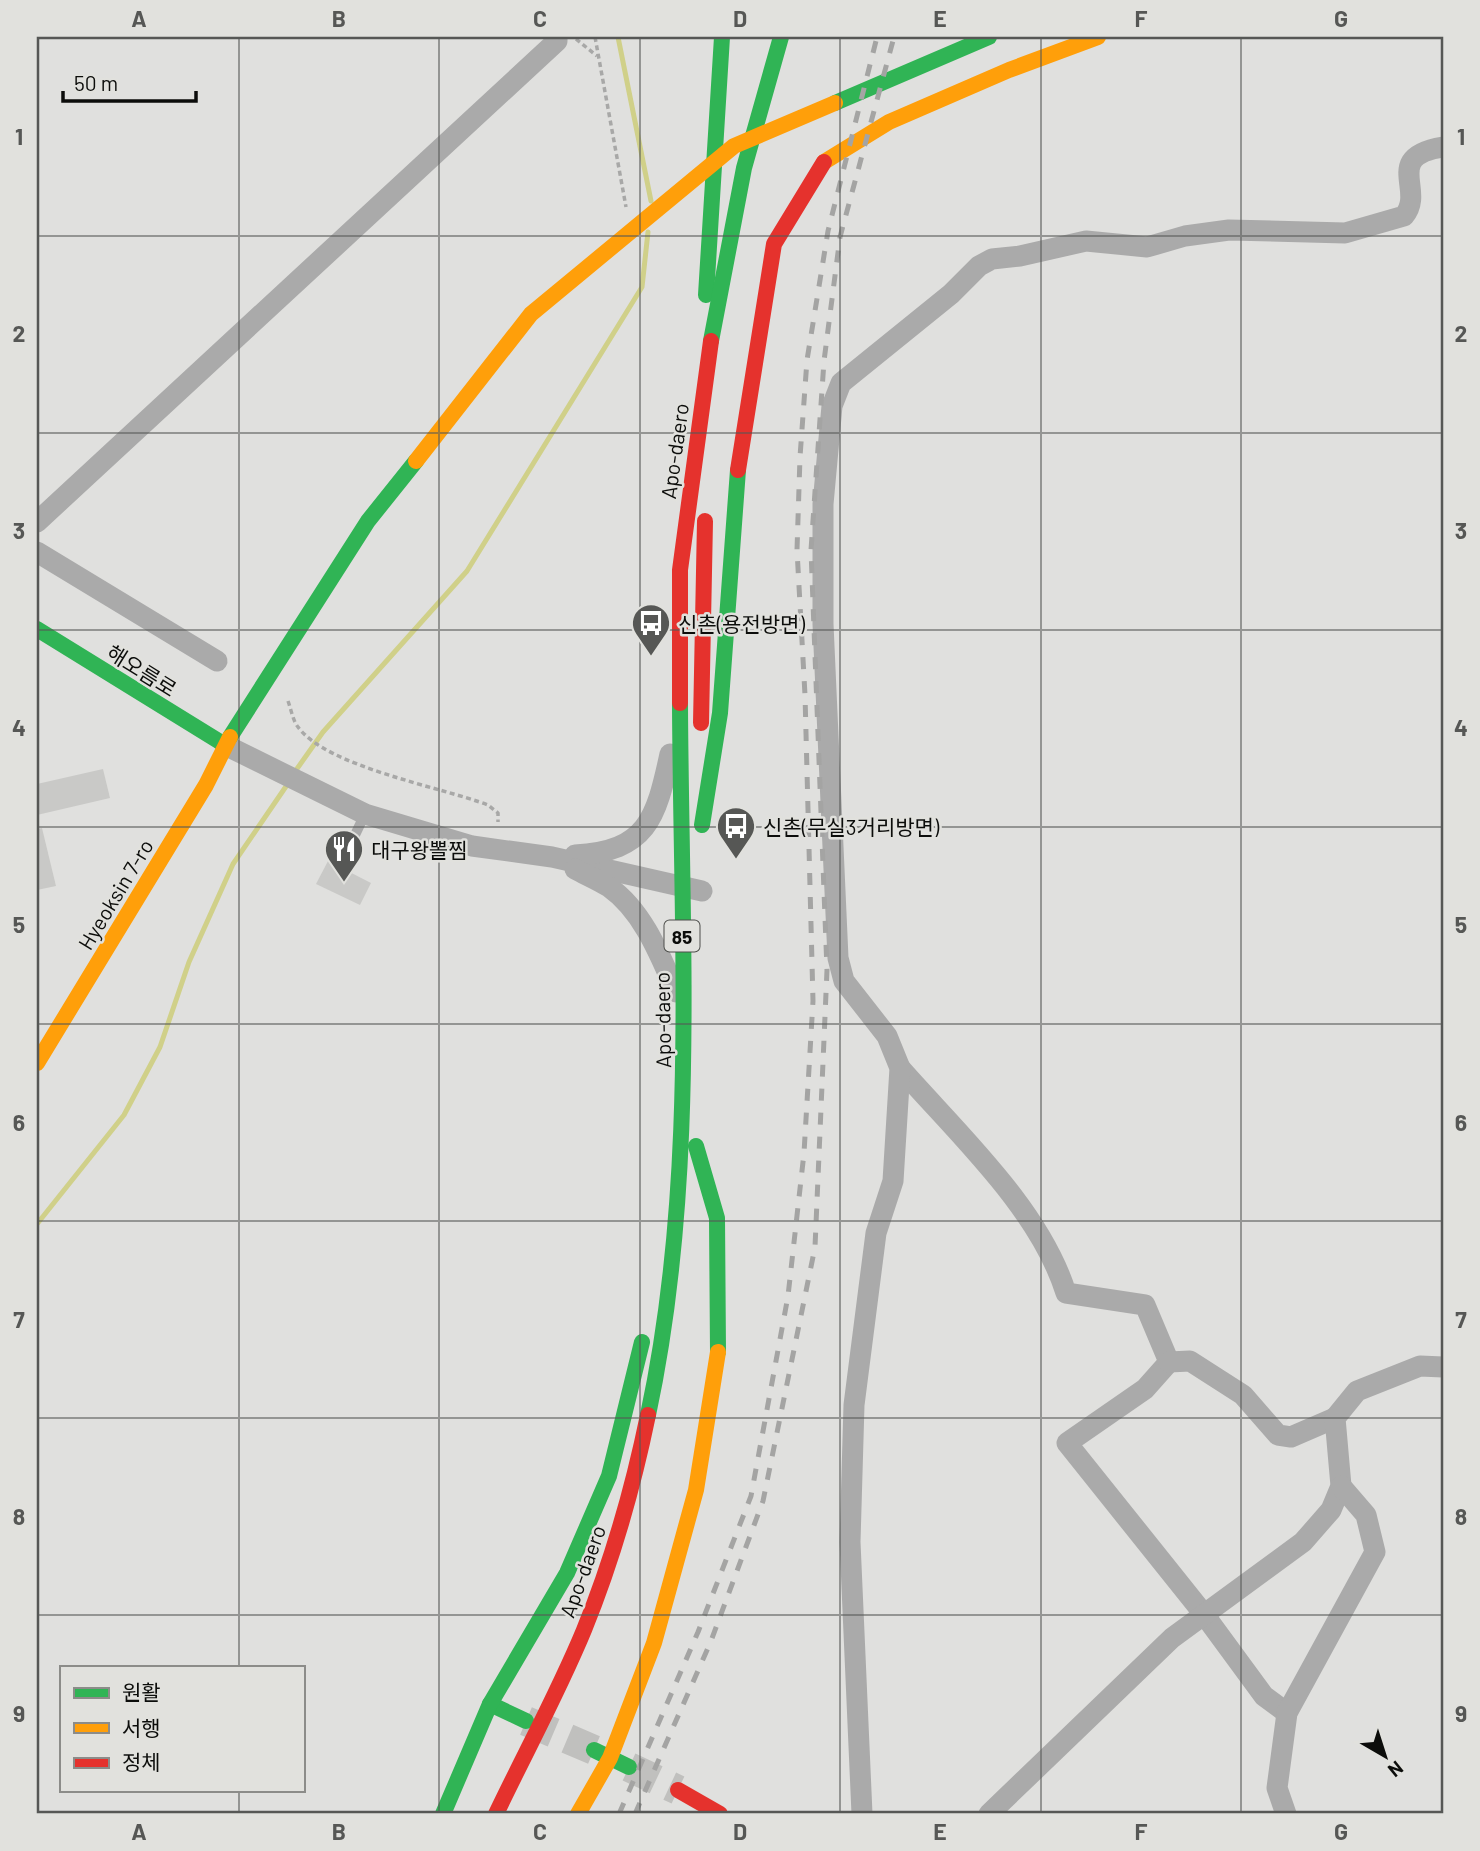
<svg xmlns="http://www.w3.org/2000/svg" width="1480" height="1851" font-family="Barlow,'Noto Sans KR',sans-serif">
<rect width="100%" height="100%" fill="#e0e0de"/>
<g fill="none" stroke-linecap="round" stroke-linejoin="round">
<g stroke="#d0d089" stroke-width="5">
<path d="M618,37L651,201"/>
<path d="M294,773L323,732L467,571L642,287L648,232"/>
<path d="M37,1224L124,1115L160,1047L189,962L233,864L289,782"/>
</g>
</g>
<g fill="#c9c9c7">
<path d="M103,769L110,798L37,815V784Z"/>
<path d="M42,828L56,886L37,890V829Z"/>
<path d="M328,861L371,883L360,905L316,884Z"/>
</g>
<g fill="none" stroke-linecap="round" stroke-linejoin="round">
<g stroke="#c0c0be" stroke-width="30" stroke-dasharray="30 15" stroke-linecap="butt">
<path d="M526,1721L594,1750"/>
<path d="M629,1767L678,1790"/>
</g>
<g stroke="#a8a8a7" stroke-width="3.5" stroke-dasharray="5 3.5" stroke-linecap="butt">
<path d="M595,37L626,207"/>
<path d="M576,39L597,56"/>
<path d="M288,701C291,709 293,721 298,727C327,767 441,787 488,805L498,813V822"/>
</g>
<path stroke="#aaa" stroke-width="10" d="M342,862L365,814"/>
<g stroke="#aaa" stroke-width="21">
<path d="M37,522L557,41V37"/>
<path d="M37,552L217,661"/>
<path d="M225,745L365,814L472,846L552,857L702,891"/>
<path d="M575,855C647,851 656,819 670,754"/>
<path d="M575,869C586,875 598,880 609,887C643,911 660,955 676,992"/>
<path d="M900,1068C958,1134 1040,1209 1066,1293L1145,1305L1169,1362L1145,1389L1067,1443L1203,1613L1264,1696L1287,1713"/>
<path d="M1169,1362L1190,1361L1243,1395L1278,1435L1291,1437L1335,1418"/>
<path d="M862,1814L850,1542L854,1405L876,1233L893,1181L900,1068L887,1036L844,981L838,958L823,624V504L832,406L841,383L951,294L979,266L992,259L1020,256L1086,241L1147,247L1185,236L1229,230L1345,233L1404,216C1426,190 1382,157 1443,147"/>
<path d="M989,1814L1172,1638L1303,1542L1331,1510L1341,1486L1335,1418L1357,1391L1420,1366L1443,1367"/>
<path d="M1286,1814L1277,1788L1287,1713L1375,1552L1366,1515L1341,1486"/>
</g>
<g stroke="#30b455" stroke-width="16">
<path d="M835,103L989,37"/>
<path d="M706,295L722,37"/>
<path d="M711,341L744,168L781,37"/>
<path d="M37,629L225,745"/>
<path d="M230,737L368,521L416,461"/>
<path d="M702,825L720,713L738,470"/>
<path d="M696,1146L717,1218L718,1352"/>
<path d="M648,1415C698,1182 681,940 680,703"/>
<path d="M490,1704L526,1721"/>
<path d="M594,1750L629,1767"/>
<path d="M443,1814L490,1704L567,1573L609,1476L642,1342"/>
</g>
<g stroke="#ff9f0a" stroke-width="16">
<path d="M824,162L889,122L1009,70L1098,37"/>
<path d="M416,461L531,314L734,146L835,103"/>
<path d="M37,1063L206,785L230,737"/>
<path d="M578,1814L610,1758L654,1643L696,1490L718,1352"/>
</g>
<g stroke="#e5322d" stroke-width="16">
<path d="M738,470L774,244L824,162"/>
<path d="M680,703V570L711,341"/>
<path d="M701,723L705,521"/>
<path d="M678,1790L720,1814"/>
<path d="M496,1814C525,1753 558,1693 584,1630C612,1561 633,1488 648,1415"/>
</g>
<g stroke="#a4a4a3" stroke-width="5" stroke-dasharray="12 12" stroke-linecap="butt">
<path d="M619,1814L698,1632L751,1496L788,1296L804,1153L813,1001L805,695L797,550L800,457L807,360L828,231L877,37"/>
<path d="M635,1814L711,1641L763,1501L815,1247L827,970L811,550L824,361L840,237L894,37"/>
</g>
</g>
<path fill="none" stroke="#565755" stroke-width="2" stroke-opacity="0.55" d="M239,37V1667M439,37V1814M640,37V1814M840,37V1814M1041,37V1814M1241,37V1814M37,236H1443M37,433H1443M37,630H1443M37,827H1443M37,1024H1443M37,1221H1443M37,1418H1443M37,1615H1443M239,1790V1814"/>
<defs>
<g id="bus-pin" transform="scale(2.0125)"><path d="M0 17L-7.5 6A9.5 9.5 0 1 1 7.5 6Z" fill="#565755" stroke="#e1e1dd"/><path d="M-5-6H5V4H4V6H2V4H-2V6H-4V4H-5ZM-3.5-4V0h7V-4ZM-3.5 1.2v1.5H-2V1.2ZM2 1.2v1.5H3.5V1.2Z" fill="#fff"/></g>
<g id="restaurant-pin" transform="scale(2.0125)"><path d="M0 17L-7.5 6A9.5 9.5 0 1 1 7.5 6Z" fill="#565755" stroke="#e1e1dd"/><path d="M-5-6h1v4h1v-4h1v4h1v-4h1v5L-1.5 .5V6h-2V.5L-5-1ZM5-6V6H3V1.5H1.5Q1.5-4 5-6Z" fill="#fff"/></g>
</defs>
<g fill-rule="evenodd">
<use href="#bus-pin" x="651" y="623"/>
<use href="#bus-pin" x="736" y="826"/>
<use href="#restaurant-pin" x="344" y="849"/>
</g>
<g text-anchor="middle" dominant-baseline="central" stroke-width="5" stroke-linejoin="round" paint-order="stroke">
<rect fill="#e1e1dd" stroke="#4c4d4a" stroke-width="2" x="664.5" y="920.5" width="35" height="31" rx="5"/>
<g font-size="19" font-weight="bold" fill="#0c0d0b">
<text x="682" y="936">85</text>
</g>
<g font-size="21" fill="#0c0d0b" stroke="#e1e1dd">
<text transform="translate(674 451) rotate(-82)">Apo-daero</text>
<text transform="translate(142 670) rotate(32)">해오름로</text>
<text transform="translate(115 894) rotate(-59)">Hyeoksin 7-ro</text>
<text transform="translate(662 1020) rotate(-91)">Apo-daero</text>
<text transform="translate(582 1571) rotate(-70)">Apo-daero</text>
</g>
<g font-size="21" fill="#0c0d0b" stroke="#e1e1dd" text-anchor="start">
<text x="678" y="623">신촌(용전방면)</text>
<text x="763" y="826">신촌(무실3거리방면)</text>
<text x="371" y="849">대구왕뽈찜</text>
</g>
</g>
<rect width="1480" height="1851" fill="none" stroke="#e1e1dd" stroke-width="77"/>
<rect x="60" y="1666" width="245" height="126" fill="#e1e1dd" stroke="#8c8c89" stroke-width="2"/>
<rect x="74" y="1688" width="35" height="10" fill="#30b455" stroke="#8c8c89" stroke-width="2"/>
<text x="122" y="1700" font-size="21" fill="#0c0d0b">원활</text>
<rect x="74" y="1723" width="35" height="10" fill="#ff9f0a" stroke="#8c8c89" stroke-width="2"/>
<text x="122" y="1736" font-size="21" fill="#0c0d0b">서행</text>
<rect x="74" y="1758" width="35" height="10" fill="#e5322d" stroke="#8c8c89" stroke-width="2"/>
<text x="122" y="1770" font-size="21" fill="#0c0d0b">정체</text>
<g transform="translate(1385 1756) rotate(141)" stroke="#e1e1dd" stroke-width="5" paint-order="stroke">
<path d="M0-5L12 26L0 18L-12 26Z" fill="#0c0d0b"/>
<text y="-10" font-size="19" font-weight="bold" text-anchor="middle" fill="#0c0d0b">N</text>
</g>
<path d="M63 91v10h133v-10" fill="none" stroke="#0c0d0b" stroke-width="3.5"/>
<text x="74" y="91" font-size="21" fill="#0c0d0b" stroke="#e1e1dd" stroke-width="5" paint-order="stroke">50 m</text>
<rect x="38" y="38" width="1404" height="1774" fill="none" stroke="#565755" stroke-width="2.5"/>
<g font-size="23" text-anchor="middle" font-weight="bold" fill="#565755">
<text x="139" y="27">A</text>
<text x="339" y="27">B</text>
<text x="540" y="27">C</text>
<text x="740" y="27">D</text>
<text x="940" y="27">E</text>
<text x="1141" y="27">F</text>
<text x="1341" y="27">G</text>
<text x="19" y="145">1</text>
<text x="1461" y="145">1</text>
<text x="19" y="342">2</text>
<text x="1461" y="342">2</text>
<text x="19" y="539">3</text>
<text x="1461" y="539">3</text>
<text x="19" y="736">4</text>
<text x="1461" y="736">4</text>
<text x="19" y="933">5</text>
<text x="1461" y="933">5</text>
<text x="19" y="1131">6</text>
<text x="1461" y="1131">6</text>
<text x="19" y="1328">7</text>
<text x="1461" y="1328">7</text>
<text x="19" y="1525">8</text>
<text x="1461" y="1525">8</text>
<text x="19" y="1722">9</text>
<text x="1461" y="1722">9</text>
<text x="139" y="1840">A</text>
<text x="339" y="1840">B</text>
<text x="540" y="1840">C</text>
<text x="740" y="1840">D</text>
<text x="940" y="1840">E</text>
<text x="1141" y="1840">F</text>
<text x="1341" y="1840">G</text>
</g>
</svg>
